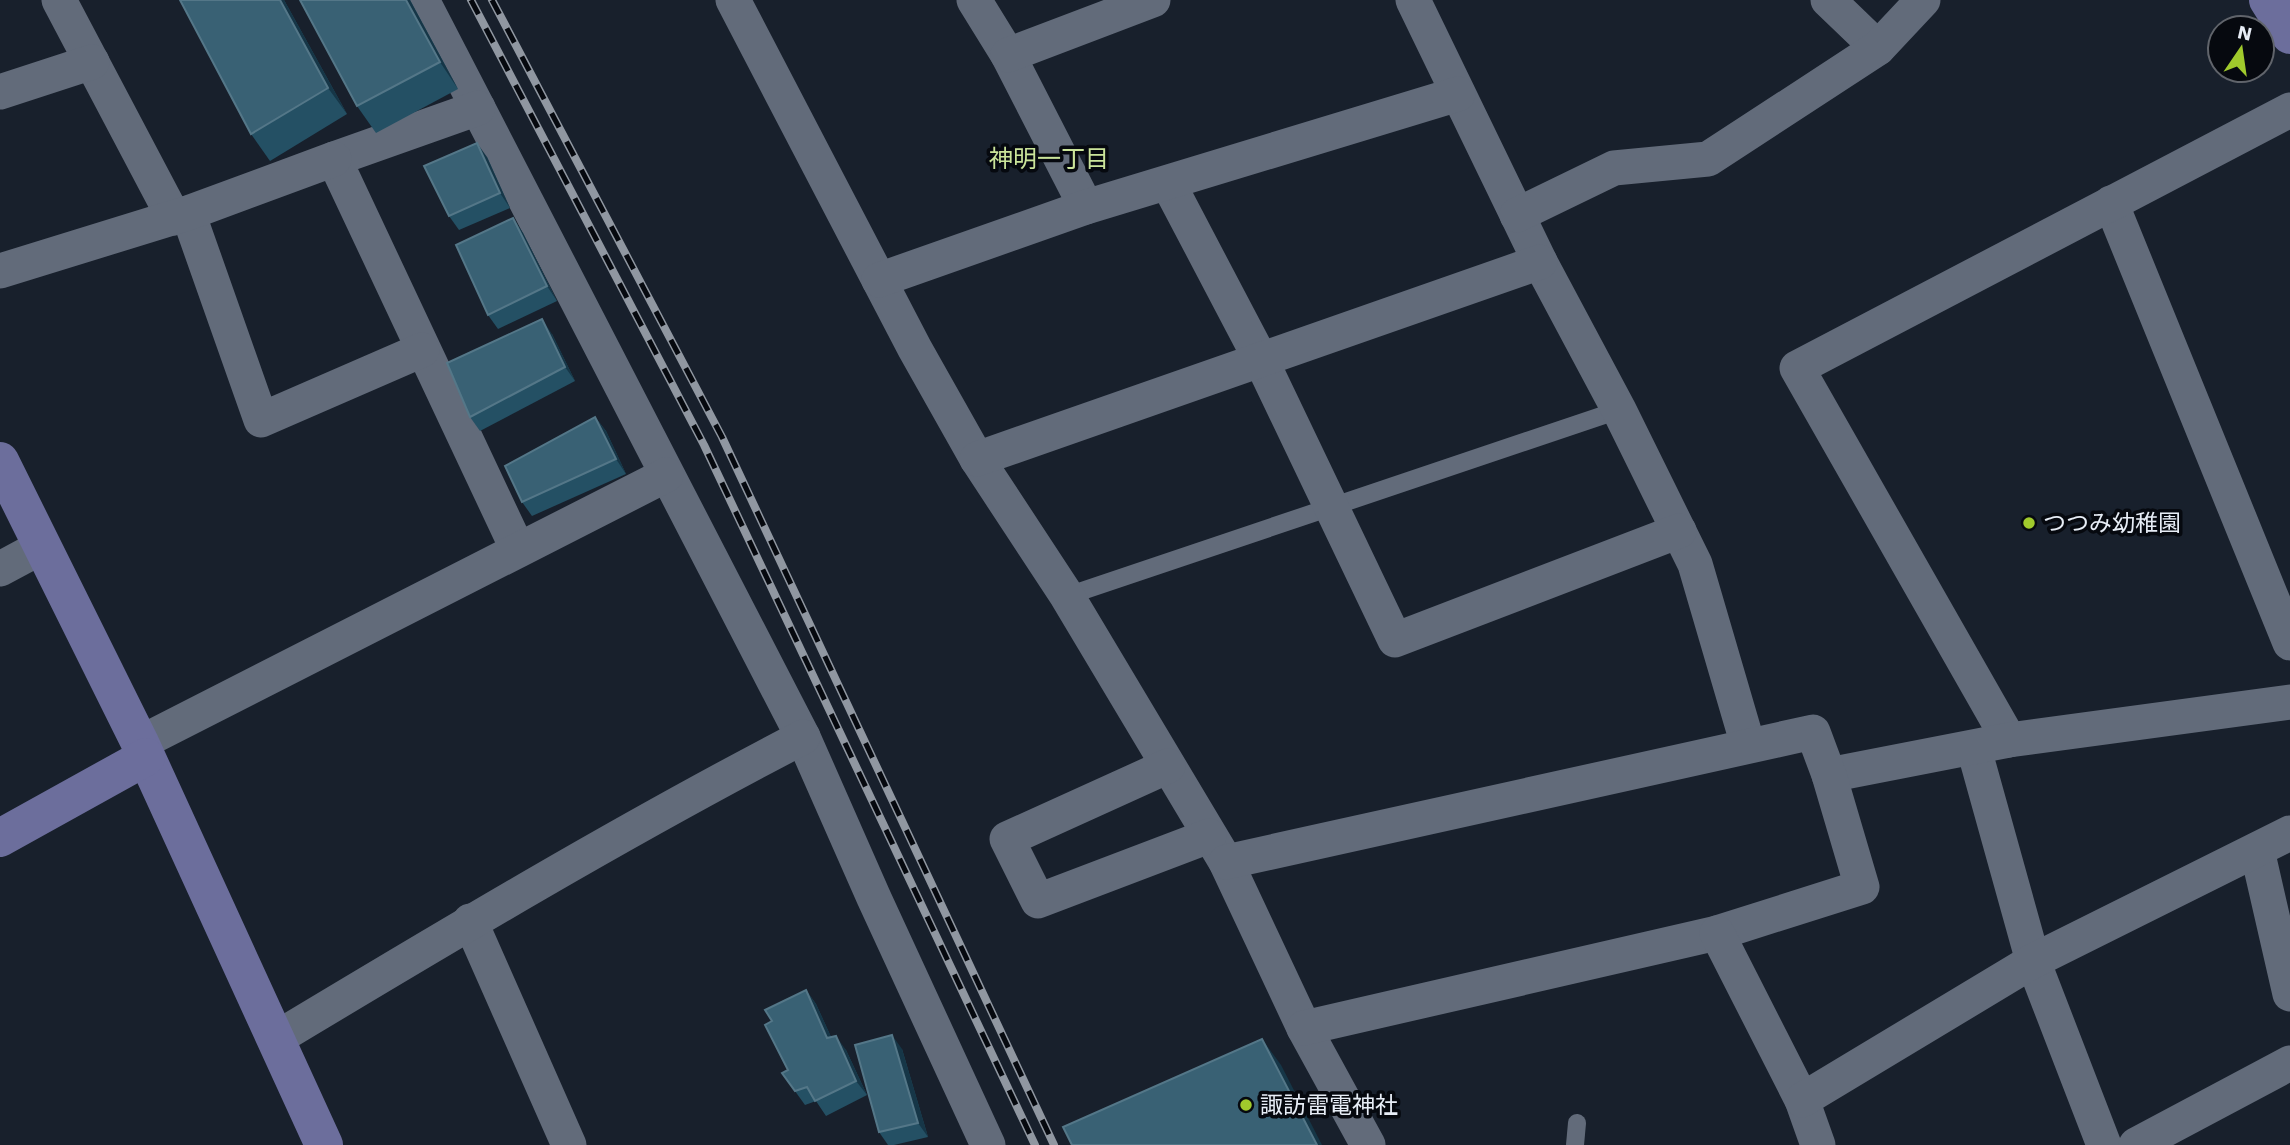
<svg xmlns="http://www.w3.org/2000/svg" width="2290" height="1145" font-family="'Work Sans','Noto Sans JP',sans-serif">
<rect width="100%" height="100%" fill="#18202c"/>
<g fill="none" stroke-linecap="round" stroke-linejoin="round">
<g stroke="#626b7a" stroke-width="18">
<path d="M1067,596L1619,410"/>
<path d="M1575,1145L1577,1123"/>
</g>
<g stroke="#626b7a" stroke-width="35">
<path d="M59,0L174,218"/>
<path d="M422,0L803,737L874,898L988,1145"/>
<path d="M733,0L915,349L977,459L1067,596L1226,862L1304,1028L1368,1145"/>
<path d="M974,0L1008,55L1086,207"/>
<path d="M1413,0L1540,262L1619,410L1695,564L1748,745"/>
<path d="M1828,0L1878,48"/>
<path d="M1008,55L1153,0"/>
<path d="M0,92L92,62"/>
<path d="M478,108L334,159L518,550"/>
<path d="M1168,183L1261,360L1395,640L1679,531"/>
<path d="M2111,203L2290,643"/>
<path d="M188,213L261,420L422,350"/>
<path d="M1517,215L1614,168L1708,159L1878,48L1923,0"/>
<path d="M0,271L188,213L334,159"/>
<path d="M879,280L1086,207L1458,94"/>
<path d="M977,459L1540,262"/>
<path d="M0,569L43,546"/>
<path d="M2009,740L1797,368L2290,110"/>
<path d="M140,743L666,475"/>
<path d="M1974,749L2033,961L2104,1145"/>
<path d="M1168,766L1007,839L1038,901L1209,836"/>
<path d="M1829,775L2009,740L2290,702"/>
<path d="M2257,850L2290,994"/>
<path d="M1226,862L1813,732L1829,775L1862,887L1717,933L1304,1028"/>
<path d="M470,921L569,1145"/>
<path d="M1717,933L1802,1100L1818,1145"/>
<path d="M277,1038C450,934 624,830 803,737"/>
<path d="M1802,1100L2033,961L2290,833"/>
<path d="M2136,1145L2290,1063"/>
</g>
<g stroke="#6c6e9c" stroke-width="38">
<path d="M2268,0L2290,35"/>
<path d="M0,461L140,743L324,1145"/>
<path d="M0,838L146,757"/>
</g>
<g stroke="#9097a1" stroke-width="8">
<g id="rail">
<path d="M471,0L704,445L1035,1145"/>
<path d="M492,0L722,437L1054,1145"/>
</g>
</g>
<use href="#rail" stroke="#06090f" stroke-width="5" stroke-dasharray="16" stroke-linecap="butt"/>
</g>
<g fill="#245064">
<path d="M284,0L347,114L270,161L251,134Z"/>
<path d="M300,0H410L458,89L376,133L357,106Z"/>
<path d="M487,157L510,208L459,230L449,216Z"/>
<path d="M513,218L523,233L557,301L498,329L488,315Z"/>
<path d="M552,334L575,381L480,431L470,417Z"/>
<path d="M595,417L606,431L626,474L532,516L522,502Z"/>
<path d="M806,990L816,1004L831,1037L846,1050L867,1095L826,1116L816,1101L805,1105L782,1073L788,1070Z"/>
<path d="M902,1049L928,1137L894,1145H888L879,1132Z"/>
</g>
<g fill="#163647">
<path d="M280,0H284L347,114L328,88Z"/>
<path d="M406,0H410L458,89L440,62Z"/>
<path d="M477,143L487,157L510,208L500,193Z"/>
<path d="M513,218L523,233L557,301L547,286Z"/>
<path d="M542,319L552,334L575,381L565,367Z"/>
<path d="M595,417L606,431L626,474L616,459Z"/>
<path d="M806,990L816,1004L838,1052L827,1038Z"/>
<path d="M892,1035L902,1049L928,1137L918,1123Z"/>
<path d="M836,1036L846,1050L867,1095L856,1081Z"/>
<path d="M1262,1039L1281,1065L1322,1145H1317Z"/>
</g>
<g fill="#396174" stroke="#547788" stroke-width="2">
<path d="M180,0H280L328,88L251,134Z"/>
<path d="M300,0H406L440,62L357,106Z"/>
<path d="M477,143L500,193L449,216L424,166Z"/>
<path d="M513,218L547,286L488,315L456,245Z"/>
<path d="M542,319L565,367L470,417L447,363Z"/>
<path d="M595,417L616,459L522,502L505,466Z"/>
<path d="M806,990L827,1038L836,1036L856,1081L815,1101L807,1087L795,1091L782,1073L788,1070L765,1025L772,1021L765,1010Z"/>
<path d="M892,1035L918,1123L879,1132L855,1045Z"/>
<path d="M1262,1039L1317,1145H1072L1063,1127Z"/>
</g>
<g fill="#a0ca2c" stroke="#06090f" stroke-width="2.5">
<circle cx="2029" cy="523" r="7"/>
<circle cx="1246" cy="1105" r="7"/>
</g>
<g text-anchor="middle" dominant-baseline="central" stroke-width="7" stroke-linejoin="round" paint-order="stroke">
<g font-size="23" fill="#e7edf6" stroke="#06090f" text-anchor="start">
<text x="2043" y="523">つつみ幼稚園</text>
<text x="1260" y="1105">諏訪雷電神社</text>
</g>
<g font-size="24" fill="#cae49a" stroke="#06090f">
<text x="1049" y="159">神明一丁目</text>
</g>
</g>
<g transform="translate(2241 49) rotate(13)"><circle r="33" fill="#06090f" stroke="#60646b" stroke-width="2"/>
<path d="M0-5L12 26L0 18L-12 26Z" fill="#a0ca2c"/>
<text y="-10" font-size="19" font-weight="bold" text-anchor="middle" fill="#e7edf6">N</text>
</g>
</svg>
